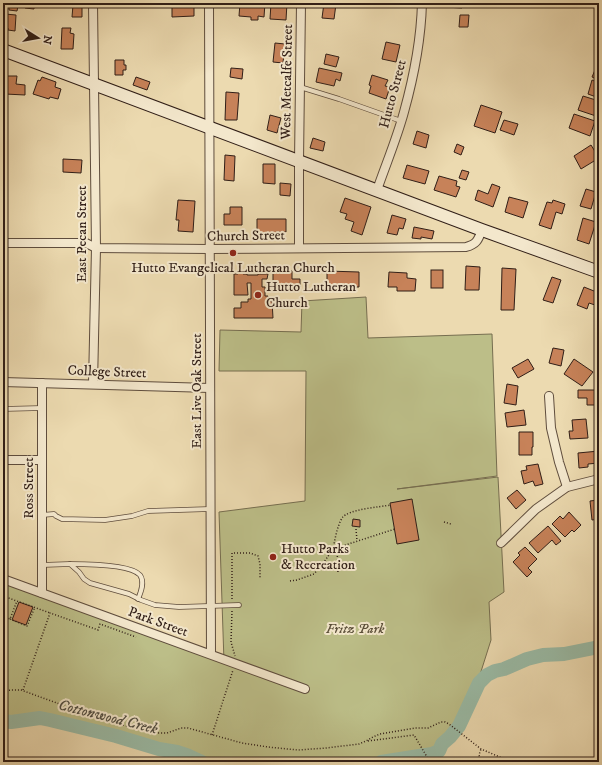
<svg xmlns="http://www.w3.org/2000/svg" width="602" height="765" font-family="'IM FELL DW Pica',serif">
<rect width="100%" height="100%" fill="#ecdab0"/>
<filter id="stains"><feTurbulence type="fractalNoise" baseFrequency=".005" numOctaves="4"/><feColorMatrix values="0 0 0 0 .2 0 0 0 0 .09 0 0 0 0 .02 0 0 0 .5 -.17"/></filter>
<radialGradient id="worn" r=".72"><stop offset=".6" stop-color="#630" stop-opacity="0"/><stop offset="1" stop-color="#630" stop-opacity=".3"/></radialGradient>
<path fill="#bcbe88" stroke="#766e50" d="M366,297L368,338L492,334L497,476L397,489L498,477L504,592L489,602L491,640L464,725L435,759L415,762H194L170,751L44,722L3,726V583L224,662L219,512L305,501L306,371H219L220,330L301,332L302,301Z"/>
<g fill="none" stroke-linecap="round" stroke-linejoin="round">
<g stroke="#9abba6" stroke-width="14">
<path d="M3,721L11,722L40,718L50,720L116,736L159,749L177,752L189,756L202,762"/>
<path d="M381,762L432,754L439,751L442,744L450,737L459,726L479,683L487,675L495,671L504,669L527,659L543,655L564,654L599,647"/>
</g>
</g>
<g fill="#c78259" stroke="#301e17">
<path d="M26,3H34V9L25,8Z"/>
<path d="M172,3H191V7H194V16L172,17Z"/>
<path d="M240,3H265L264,17L258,16V20H251V17L239,16Z"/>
<path d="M271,3H287L286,20L270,19Z"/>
<path d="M324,3L336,4L334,19L322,18Z"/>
<path d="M445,3H463L462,8L445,7Z"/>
<path d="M9,5L18,6L17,11L9,10Z"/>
<path d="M73,5H82V17H72Z"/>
<path d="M5,14L16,15L15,31L8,30V28H4Z"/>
<path d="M460,15H469L468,27H459Z"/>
<path d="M62,28H71L70,33L74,34L73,49H61Z"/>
<path d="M386,42L400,45L396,62L382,59Z"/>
<path d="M275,43L285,44L283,63L273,62Z"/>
<path d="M326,54L339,57L336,67L324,64Z"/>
<path d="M115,60H124V65H126V70H123V75H115Z"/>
<path d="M598,63H599V80L592,77Z"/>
<path d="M231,68L243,69L242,79L230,77Z"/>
<path d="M319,68L342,73L340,81L336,79L334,86L316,82Z"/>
<path d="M372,75L388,80L385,86L390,87L386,99L369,93L371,86L369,85Z"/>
<path d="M6,76H17L16,84L25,85V95L5,94Z"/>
<path d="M42,77L56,82L55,87L61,89L58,99L50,97L49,99L33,94L38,80L40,81Z"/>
<path d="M136,77L150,82L147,90L133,85Z"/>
<path d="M592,80L599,83V98L588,94Z"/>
<path d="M226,92L239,93L237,120H225Z"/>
<path d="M583,96L599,101V117L578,110Z"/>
<path d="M481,105L502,112L495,133L474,126Z"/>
<path d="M574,114L595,121L590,136L569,128Z"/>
<path d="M270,115L281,118L277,133L267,130Z"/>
<path d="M504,120L518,124L514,135L500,130Z"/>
<path d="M417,131L429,135L426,148L413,144Z"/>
<path d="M313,138L325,142L323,151L310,148Z"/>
<path d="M457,144L464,147L461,155L454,152Z"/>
<path d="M591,145L599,158L581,169L574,156Z"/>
<path d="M225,155L235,156L234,181L224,180Z"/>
<path d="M63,159L82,160L81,173L63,172Z"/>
<path d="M263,164H275V184L263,183Z"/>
<path d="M407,165L429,171L425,184L403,178Z"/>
<path d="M462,170L469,172L466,180L459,178Z"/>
<path d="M439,176L457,181L456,186L460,187L456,197L434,190Z"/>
<path d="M280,183L291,184L290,196L280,195Z"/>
<path d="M492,184L500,187L493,207L475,200L478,190L488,194Z"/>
<path d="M586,189L596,192L591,209L580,206Z"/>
<path d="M509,197L528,202L523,218L505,212Z"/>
<path d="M345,198L371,207L362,235L351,231L354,222L345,219L347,214L340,212Z"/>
<path d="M178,200L195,201L193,232L178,231L179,220H176Z"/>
<path d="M553,200L565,204L562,214L556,212L551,229L539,225L547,202L552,203Z"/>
<path d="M230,207H242V225H224V214H230Z"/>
<path d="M392,215L406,219L403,229L399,228L397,235L387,233Z"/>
<path d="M583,218L596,222L589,244L577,240Z"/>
<path d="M257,219H286V232L257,233Z"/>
<path d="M414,227L434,231L432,239L421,237V239L412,238Z"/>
<path d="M466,266L480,267L479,290H465Z"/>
<path d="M502,268L516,269L514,310H501Z"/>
<rect x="431" y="270" width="12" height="18"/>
<path d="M273,271H292V279H300V288H292V289H285V288L279,287V289H273Z"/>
<path d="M327,271L359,272V287H327Z"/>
<path d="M238,272H243V274H247V275H258V274H268L267,279H262V287H265V296H268V301H272L273,318H234V308H241V302H248V299H251V283H247L248,295H234V274H238Z"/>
<path d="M389,272L407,273V278L416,279L415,291H397V287H388Z"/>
<path d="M552,277L561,280L553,303L543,300Z"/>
<path d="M584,287L599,293V301L597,300L595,305L589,303L587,309L577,305Z"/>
<path d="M553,348L564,350L561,366L549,363Z"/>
<path d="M528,359L534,369L518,378L512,368Z"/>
<path d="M574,359L593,372L582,386L564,374Z"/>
<path d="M507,384L518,386L516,405L504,403Z"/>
<path d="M578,390H599L598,405H587V398H578Z"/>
<path d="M524,410L526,425L507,427L505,413Z"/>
<path d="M586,419L588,438L570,439L569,431H573L572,420Z"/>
<path d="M519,432H533V447H532V455H519Z"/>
<path d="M599,451V463L588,464V467L579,468L578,453Z"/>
<path d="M538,464L543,484L535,486L533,481L524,484L521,471L527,470L526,466Z"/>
<path d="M517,490L526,500L516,509L507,498Z"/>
<path d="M412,499L419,540L397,544L390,503Z"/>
<path d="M598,500L599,505V519L592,520L590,501Z"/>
<path d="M569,512L581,525L574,532L572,530L565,537L552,524L560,516L563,519Z"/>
<path d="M353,519L360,520V527L352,526Z"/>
<path d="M548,526L561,541L556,545L552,540L538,553L529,543Z"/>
<path d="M525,547L537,559L528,568L532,572L527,577L513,562L520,555L518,553Z"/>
<path d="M19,602L33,607L26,625L12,620Z"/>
</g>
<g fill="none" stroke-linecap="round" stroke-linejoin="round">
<g stroke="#5f4d3d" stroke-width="5.5">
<g id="lane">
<path d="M300,87L339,99L401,121"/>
<path d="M3,409L42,408"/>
<path d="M42,515L54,514L56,516L62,519L105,520L132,516L148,511L210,509"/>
<path d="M70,564C85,564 130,564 140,575C145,582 141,592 138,599"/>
<path d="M42,565L70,564L79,572L84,579L90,583L129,594L141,600L155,605L179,607L239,605"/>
</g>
</g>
<g stroke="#5f4d3d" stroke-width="10">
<g id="street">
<path d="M209,3L211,654"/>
<path d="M377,190C386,164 397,138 404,112C414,76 421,40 422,3"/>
<path d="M3,243H86L96,248L209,249L466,247C477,244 478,240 482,230"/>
<path d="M299,248V161L301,3"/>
<path d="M3,382L210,388"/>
<path d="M93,384L96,248L93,3"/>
<path d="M549,396L551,428L559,462L567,487"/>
<path d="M3,460H42"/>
<path d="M501,543L536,509L567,487L599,479"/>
<path d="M3,579L305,689"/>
<path d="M42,593V383"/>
</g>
</g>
<g stroke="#301e17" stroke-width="14">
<path id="secondary" d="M3,50L482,230L599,272"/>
</g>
<g stroke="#301e17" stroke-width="1.5" stroke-dasharray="1 2" stroke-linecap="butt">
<path d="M444,522L451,524"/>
<path d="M356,529L357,541"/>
<path d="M337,547L338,574"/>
<path d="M333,549C335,539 337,527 342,518C348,509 380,507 391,505"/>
<path d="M290,581L297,580L314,574L322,565L333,549L395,529"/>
<path d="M3,592L4,590"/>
<path d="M3,596L50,613"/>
<path d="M232,599V553H250L258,556L260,564V578"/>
<path d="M232,611L231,642L235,656"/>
<path d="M3,616L10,619L17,601"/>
<path d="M10,619L27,626L35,607"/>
<path d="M23,690L50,613L98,630L100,624L136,637"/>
<path d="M3,691L11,690H21L109,722L159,733H167L181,728H188L242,743L268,747L298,750L326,748L359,744L366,741L373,737L380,734L415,728H428L441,722H445L449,724L481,749L502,758L507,762"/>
<path d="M212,735L233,670"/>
<path d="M368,741L414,735L430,762"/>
<path d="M481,762L479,755L481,749"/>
</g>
<use href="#lane" stroke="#f3e7cc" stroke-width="4"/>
<use href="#street" stroke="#f3e7cc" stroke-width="8"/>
<use href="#secondary" stroke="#f3e7cc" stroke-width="12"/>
</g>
<g fill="#8f2418" stroke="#f3e7cc" stroke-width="1.5">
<circle cx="233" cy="253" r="4"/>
<circle cx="258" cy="295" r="4"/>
<circle cx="273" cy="557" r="4"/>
</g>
<g text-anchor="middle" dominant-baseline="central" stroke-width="4" stroke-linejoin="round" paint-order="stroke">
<g font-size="14" fill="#301e17" stroke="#f3e7cc">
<text transform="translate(287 82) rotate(-89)">West Metcalfe Street</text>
<text transform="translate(393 94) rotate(-75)">Hutto Street</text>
<text transform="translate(82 234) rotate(-90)">East Pecan Street</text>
<text transform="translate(246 236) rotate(-1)">Church Street</text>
<text transform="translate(107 372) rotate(2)">College Street</text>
<text transform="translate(197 391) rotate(-90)">East Live Oak Street</text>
<text transform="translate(29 488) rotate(-90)">Ross Street</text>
<text transform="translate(158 622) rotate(20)">Park Street</text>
</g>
<g font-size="14" fill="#301e17" stroke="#f3e7cc" text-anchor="start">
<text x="233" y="268" text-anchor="middle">Hutto Evangelical Lutheran Church</text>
<text x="266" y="287">Hutto Lutheran<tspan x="266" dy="16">Church</tspan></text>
<text x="281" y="549">Hutto Parks<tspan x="281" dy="16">&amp; Recreation</tspan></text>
</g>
<g font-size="14" font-style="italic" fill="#5a4e39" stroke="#f3e7cc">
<text x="355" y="629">Fritz Park</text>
</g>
<g font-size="15" font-style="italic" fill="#504d42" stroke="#f3e7cc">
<text transform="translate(108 717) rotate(14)">Cottonwood Creek</text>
</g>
</g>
<rect width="602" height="765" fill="none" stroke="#ecdab0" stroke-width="16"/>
<rect x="4" y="4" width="594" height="757" fill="none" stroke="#301e17" stroke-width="2"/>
<rect x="8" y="8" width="586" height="749" fill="none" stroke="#301e17"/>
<g transform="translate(38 38) rotate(101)" stroke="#f3e7cc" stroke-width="3" paint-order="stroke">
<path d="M0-3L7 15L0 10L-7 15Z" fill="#301e17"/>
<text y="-6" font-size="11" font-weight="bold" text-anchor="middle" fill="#301e17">N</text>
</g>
<rect width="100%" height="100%" filter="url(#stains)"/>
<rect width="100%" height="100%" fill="url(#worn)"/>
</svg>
